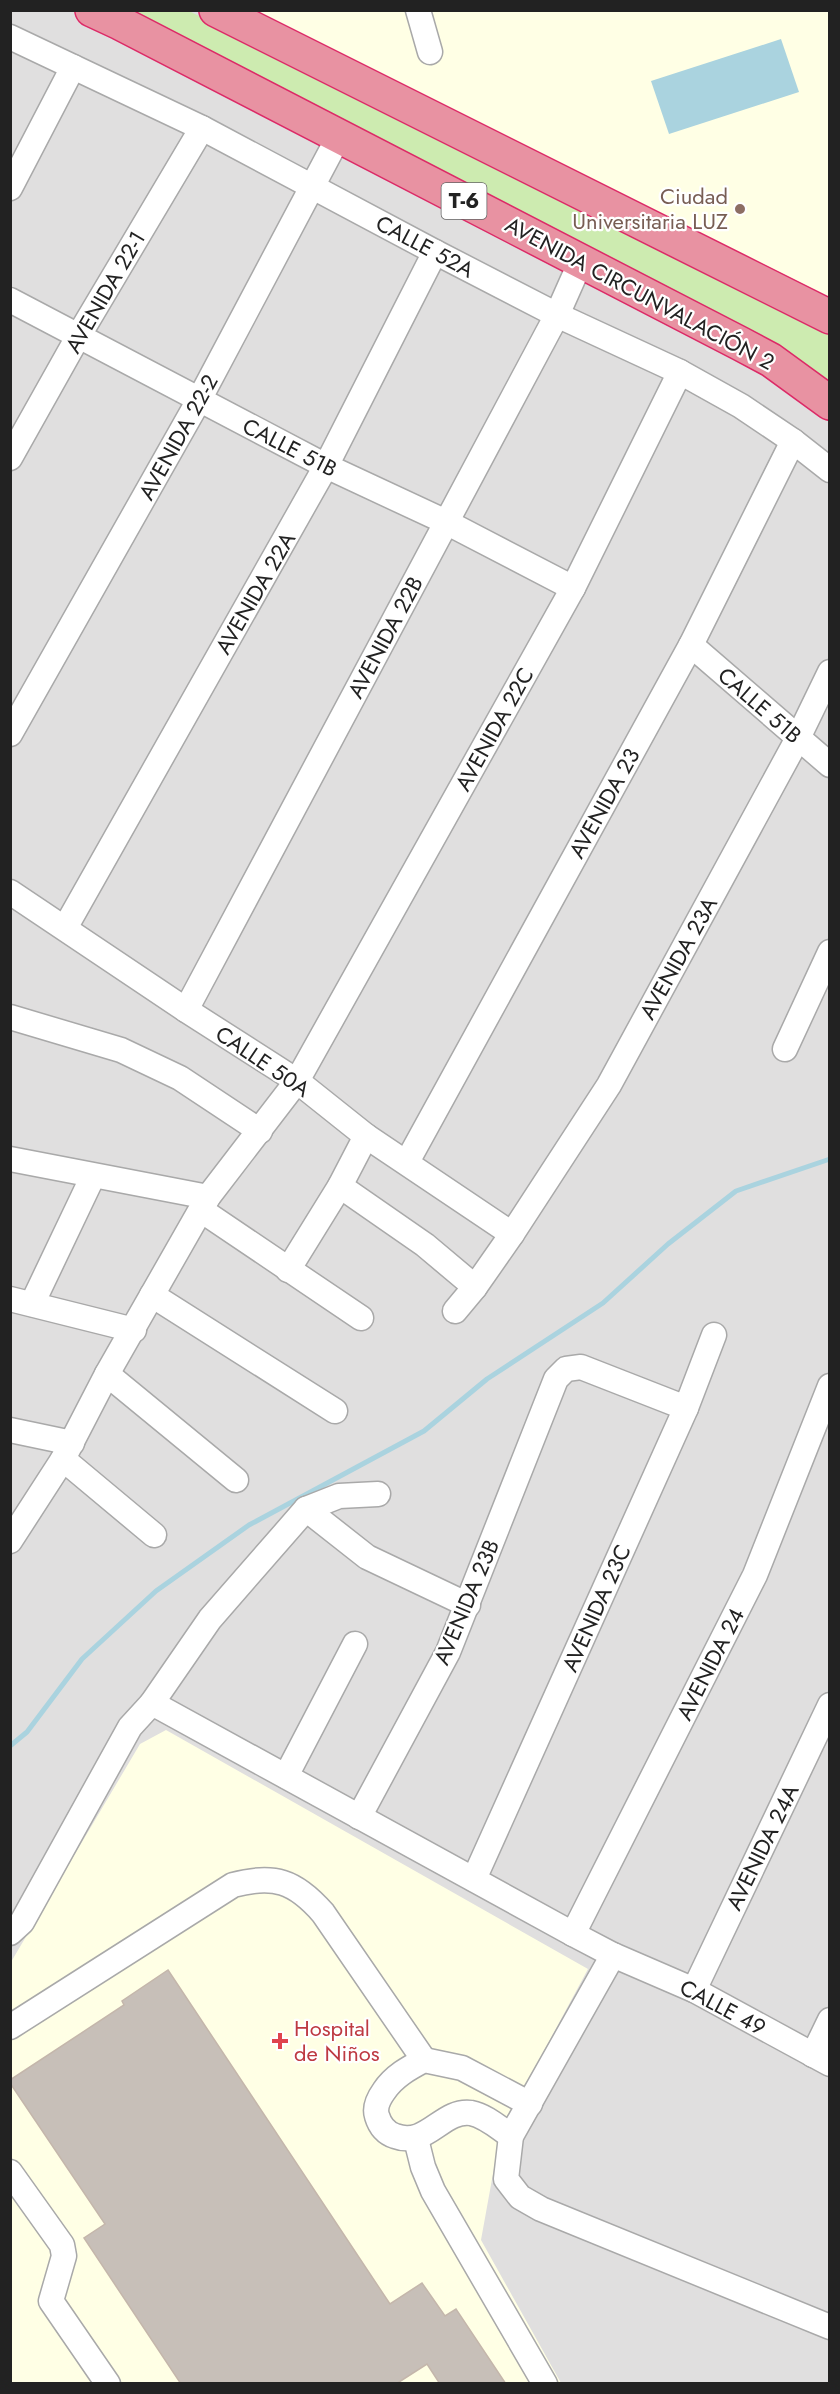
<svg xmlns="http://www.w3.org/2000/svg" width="840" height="2394" font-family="Jost,sans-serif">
<rect width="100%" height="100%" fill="#f2efe9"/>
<rect fill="#e0dfdf" x="11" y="11" width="818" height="2372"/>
<g fill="#ffffe5">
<path d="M251,11H829V298L470,119Z"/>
<path d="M166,1730L588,1969L511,2112L498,2146L481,2240L561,2383L11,2384V1962L140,1744Z"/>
</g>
<path fill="#cdebb0" d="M107,11H189L799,313L829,331V393Z"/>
<path fill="#aad3df" d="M781,39L799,92L669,134L651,81Z"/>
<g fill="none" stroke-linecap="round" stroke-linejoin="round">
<path stroke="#aad3df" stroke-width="5" d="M10,1746L27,1732L82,1659L156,1591L249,1525L424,1431L487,1379L603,1303L668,1244L736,1191L830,1159"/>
</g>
<path fill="#c7bfb8" stroke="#c4b6ab" stroke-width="1.5" d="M168,1970L390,2304L422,2283L445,2316L456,2309L506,2384H440L427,2364L396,2384H181L84,2238L105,2224L10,2083V2080L124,2005L122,2001Z"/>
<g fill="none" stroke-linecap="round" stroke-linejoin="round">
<g stroke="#a9a9a9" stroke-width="27">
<g id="minor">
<path d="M418,10L430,52"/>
<path d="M10,37L202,128L435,252L557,315L680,372L741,406L793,441L830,470"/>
<path d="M10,188L73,67"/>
<path d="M10,300L326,466L446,522L573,588"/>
<path d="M10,458L79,335L202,128"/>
<path d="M691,645L830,765"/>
<path d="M10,734L199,400L339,136"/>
<path d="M10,892L186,1010L297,1081L366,1136L512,1234"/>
<path d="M65,928L326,466L435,252"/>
<path d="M186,1010L557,315L581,261"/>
<path d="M10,1017L121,1050L180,1078L260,1131"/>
<path d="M785,1049L830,952"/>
<path d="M10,1159L208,1197"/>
<path d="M407,1162L691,645L793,441"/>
<path d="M340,1186L425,1245L475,1287"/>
<path d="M201,1210L361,1318"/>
<path d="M288,1270L340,1186L366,1136"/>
<path d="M152,1295L335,1411"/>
<path d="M10,1299L134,1330"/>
<path d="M32,1304L93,1176"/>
<path d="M455,1311L475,1287L512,1234L609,1085L798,738L830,672"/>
<path d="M107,1374L236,1480"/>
<path d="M10,1430L72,1443"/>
<path d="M63,1459L154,1535"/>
<path d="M306,1509L367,1557L468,1605"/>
<path d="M10,1541L63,1459L107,1374L208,1197L297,1081L573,588L680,372"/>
<path d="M152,1703L210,1619L306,1509L339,1496L378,1494"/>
<path d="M286,1776L355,1644"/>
<path d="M359,1817L448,1652L556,1379L566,1369L581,1367L686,1408"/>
<path d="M474,1879L686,1408L714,1335"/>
<path d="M10,1933L22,1922L130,1727L152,1703L573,1934L613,1955L694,1990L830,2064"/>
<path d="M573,1934L755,1575L830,1386"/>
<path d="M613,1955L511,2136L506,2179L520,2197L541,2209L830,2327"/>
<path d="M694,1990L830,1705"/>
<path d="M10,2027L233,1885C274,1874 295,1881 323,1913L424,2060"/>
<path d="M813,2055L830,2020"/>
<path d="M511,2136C499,2128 486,2116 471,2113C442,2109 427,2148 395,2136C386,2133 380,2126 377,2116C374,2107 379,2098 384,2091C394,2076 409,2068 424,2060L462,2068L530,2104"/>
<path d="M416,2139L423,2167L433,2191L545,2384"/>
<path d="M10,2172L62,2245L64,2256L51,2301L108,2384"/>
</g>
</g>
<g stroke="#dc2a67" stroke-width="36">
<g id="highway">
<path d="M92,10L120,23L741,344L771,360L830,403"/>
<path d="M216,10L830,317"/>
</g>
</g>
<use href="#minor" stroke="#fff" stroke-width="24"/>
<use href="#highway" stroke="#e892a2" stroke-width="33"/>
</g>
<circle fill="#8d6e63" stroke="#fff" stroke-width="2" cx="740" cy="209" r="6"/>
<path fill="#e0444e" stroke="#fff" stroke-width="2" d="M277 2032h6v6h6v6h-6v6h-6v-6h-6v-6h6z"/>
<g text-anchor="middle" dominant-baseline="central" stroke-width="4.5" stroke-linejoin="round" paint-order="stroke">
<rect fill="#fff" stroke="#646464" stroke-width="1.5" x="441.5" y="183" width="45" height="36" rx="4.5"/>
<g font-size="21" font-weight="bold" fill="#222">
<text x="464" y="201">T-6</text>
</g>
<g font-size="22" fill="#785e54" stroke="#fff" text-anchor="end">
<text x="728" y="196">Ciudad<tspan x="728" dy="25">Universitaria LUZ</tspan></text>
</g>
<g font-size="22" fill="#222" stroke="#fff">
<text transform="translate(425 246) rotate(28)">CALLE 52A</text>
<text transform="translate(105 292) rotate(-60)">AVENIDA 22-1</text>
<text transform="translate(640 293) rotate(28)">AVENIDA CIRCUNVALACIÓN 2</text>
<text transform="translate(178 437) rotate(-61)">AVENIDA 22-2</text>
<text transform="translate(290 447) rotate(27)">CALLE 51B</text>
<text transform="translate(255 593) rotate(-60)">AVENIDA 22A</text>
<text transform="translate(385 637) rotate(-62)">AVENIDA 22B</text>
<text transform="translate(760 705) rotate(41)">CALLE 51B</text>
<text transform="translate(494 729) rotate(-61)">AVENIDA 22C</text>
<text transform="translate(604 803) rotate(-61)">AVENIDA 23</text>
<text transform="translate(678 958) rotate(-61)">AVENIDA 23A</text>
<text transform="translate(263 1061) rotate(34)">CALLE 50A</text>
<text transform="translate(466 1602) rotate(-67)">AVENIDA 23B</text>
<text transform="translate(596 1608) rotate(-66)">AVENIDA 23C</text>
<text transform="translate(710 1664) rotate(-63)">AVENIDA 24</text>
<text transform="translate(762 1847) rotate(-64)">AVENIDA 24A</text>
<text transform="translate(723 2007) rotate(28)">CALLE 49</text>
</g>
<g font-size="22" fill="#be3a42" stroke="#fff" text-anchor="start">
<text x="294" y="2028">Hospital<tspan x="294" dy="25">de Niños</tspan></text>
</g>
</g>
<rect width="840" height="2394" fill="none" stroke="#222222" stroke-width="24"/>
</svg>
